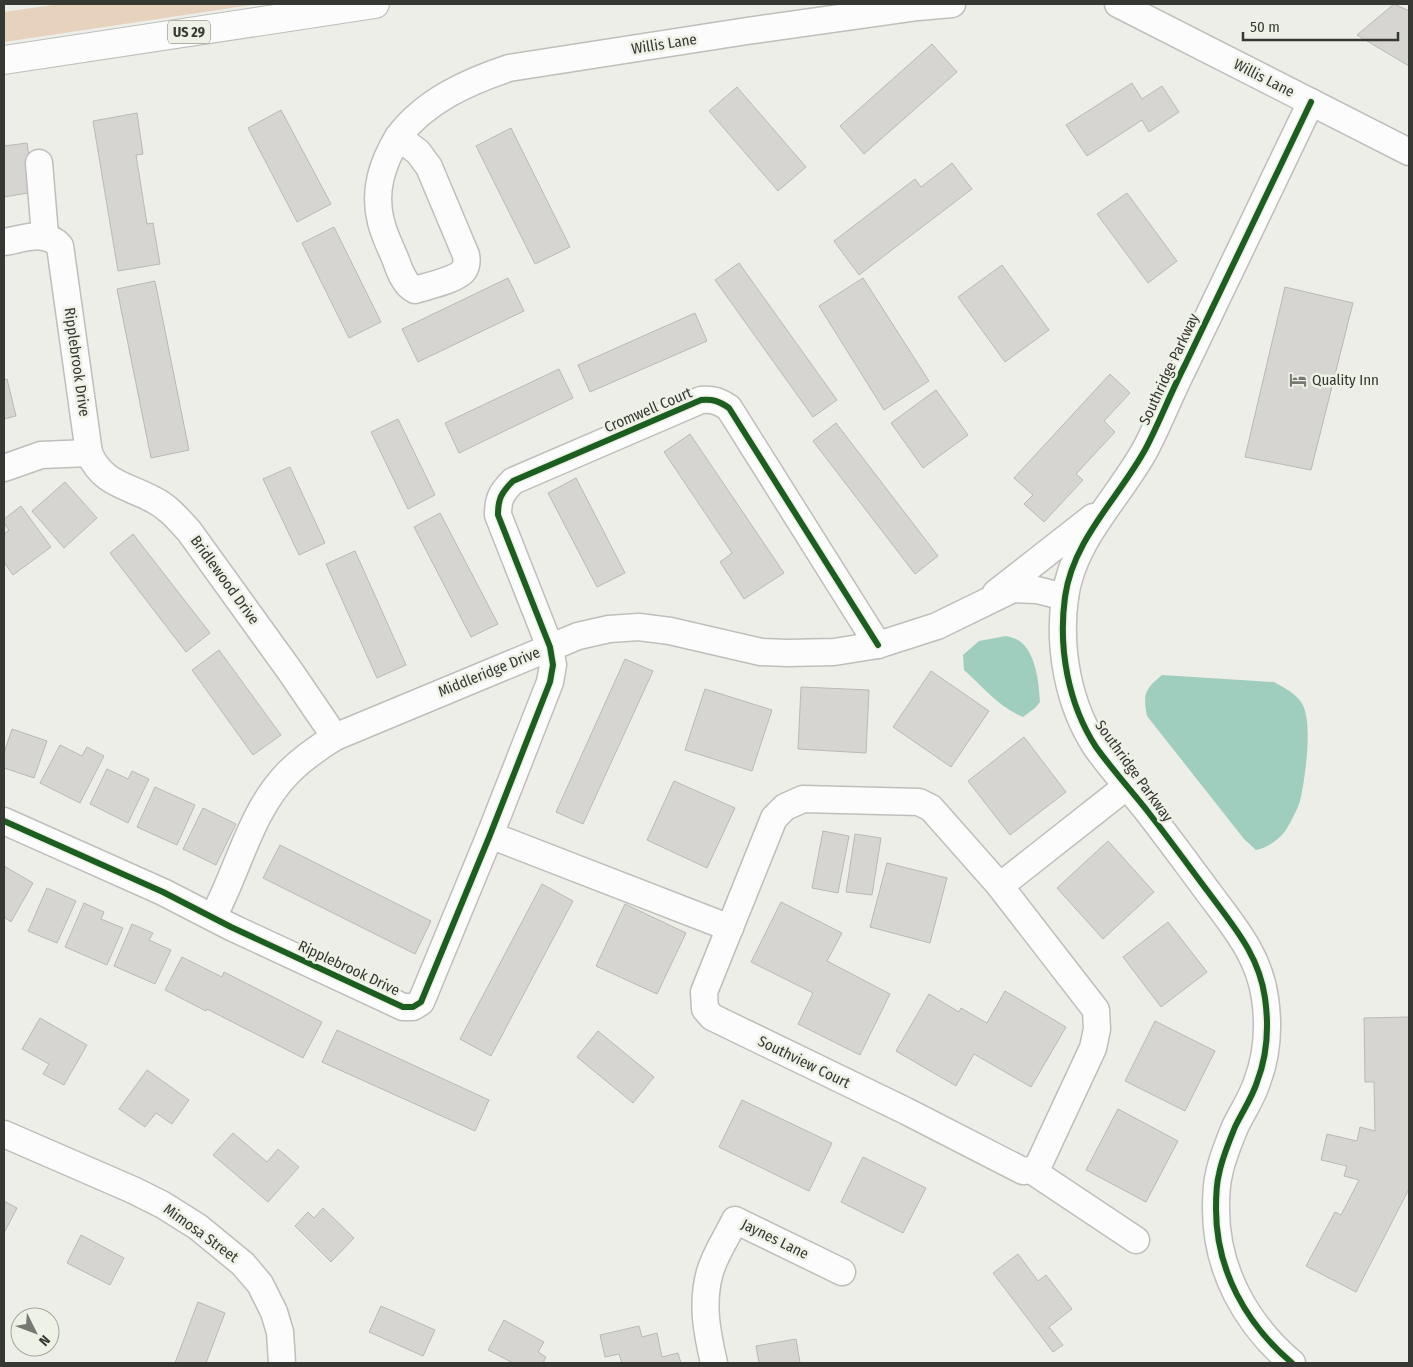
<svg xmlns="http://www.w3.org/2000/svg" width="1413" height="1367" font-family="'Fira Sans Condensed',sans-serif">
<rect width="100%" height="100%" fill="#edeee8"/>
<path fill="#e6d2bd" d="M59,4H257L4,42V12Z"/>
<g fill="#a0cebe">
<path d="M1006,636C1010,637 1015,638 1018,640C1036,651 1039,683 1040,702L1035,708L1023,717C1000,708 982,686 964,670L963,655L979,641Z"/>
<path d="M1162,675L1274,682C1283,687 1295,693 1301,702C1314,719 1305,780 1300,801C1298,808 1288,829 1282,835C1275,842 1266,848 1256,850L1244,839L1147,716C1143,694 1144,690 1162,675Z"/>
</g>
<g fill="#d6d5d1" stroke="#babab5">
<path d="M1394,4L1409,11V66L1357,35Z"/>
<path d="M932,44L957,72L864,154L840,126Z"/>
<path d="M1132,83L1142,99L1162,86L1179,112L1149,132L1142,120L1087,156L1066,125Z"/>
<path d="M737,87L806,167L778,191L709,111Z"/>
<path d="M281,110L331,204L297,222L248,128Z"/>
<path d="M137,113L143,154L136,155L147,224L153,223L160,264L118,271L93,121Z"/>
<path d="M511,128L570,247L535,264L476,146Z"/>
<path d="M27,143L34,192L4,197V146Z"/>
<path d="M952,163L972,189L859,275L834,241L915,179L921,187Z"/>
<path d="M1127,193L1177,261L1148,283L1097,214Z"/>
<path d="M334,227L381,322L349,338L302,243Z"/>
<path d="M739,263L837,400L813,417L715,280Z"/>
<path d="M1002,265L1049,330L1005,362L958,297Z"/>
<path d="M508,278L524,311L418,362L402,329Z"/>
<path d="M863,278L929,381L884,410L819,306Z"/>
<path d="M155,281L189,450L151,458L117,289Z"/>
<path d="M1285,287L1353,303L1311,470L1245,457Z"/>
<path d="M695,313L707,341L590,392L578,365Z"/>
<path d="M559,369L573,398L459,453L445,423Z"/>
<path d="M1110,374L1130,393L1104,421L1115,432L1076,474L1083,480L1044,522L1024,504L1033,495L1014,478Z"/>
<path d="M7,379L16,416L4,419V380Z"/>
<path d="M936,390L968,435L923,468L891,423Z"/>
<path d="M398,419L435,495L408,509L371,432Z"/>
<path d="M836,423L938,556L915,574L813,441Z"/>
<path d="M690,434L784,573L744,599L720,562L732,553L664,452Z"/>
<path d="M290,467L325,543L299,555L263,479Z"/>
<path d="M576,478L625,573L597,587L548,493Z"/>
<path d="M65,482L97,518L64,548L32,511Z"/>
<path d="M21,506L51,547L13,575L4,562V534L9,530L4,523V519Z"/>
<path d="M440,513L498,624L471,637L414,527Z"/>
<path d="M133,534L210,633L186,652L110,553Z"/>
<path d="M355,551L406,665L377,678L326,564Z"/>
<path d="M219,650L281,735L253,755L192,670Z"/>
<path d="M625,659L653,671L583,824L556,812Z"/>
<path d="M931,671L989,711L951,767L893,727Z"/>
<path d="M801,687L869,690L866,753L798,749Z"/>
<path d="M705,689L772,710L752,771L685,750Z"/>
<path d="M12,729L47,741L34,778L4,768V753Z"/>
<path d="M1024,737L1066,792L1010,835L968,781Z"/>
<path d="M60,745L82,756L87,747L104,756L80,803L40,783Z"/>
<path d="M107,769L128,779L132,771L149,779L128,823L90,804Z"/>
<path d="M674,781L735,808L707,868L647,840Z"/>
<path d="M155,787L195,805L177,845L137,827Z"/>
<path d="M203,808L236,824L216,865L183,849Z"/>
<path d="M823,831L849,836L838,893L812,888Z"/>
<path d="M855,834L881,838L872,895L846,892Z"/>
<path d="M1108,841L1154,892L1103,939L1057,888Z"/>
<path d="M280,845L431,921L415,954L263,878Z"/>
<path d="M887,863L947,878L930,943L870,927Z"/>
<path d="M4,866L33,883L11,922L4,917Z"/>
<path d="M542,884L573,901L491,1056L460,1039Z"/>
<path d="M47,888L76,901L57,943L28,931Z"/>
<path d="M781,902L842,933L827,961L890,994L860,1055L798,1024L813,993L751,962Z"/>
<path d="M84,903L104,912L101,919L123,928L107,965L65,947Z"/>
<path d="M625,904L686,933L657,994L596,966Z"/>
<path d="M1168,922L1207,972L1161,1007L1123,957Z"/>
<path d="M132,924L153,933L149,940L171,950L155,984L114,966Z"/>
<path d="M182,957L222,977L224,972L322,1022L303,1058L207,1009L206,1011L165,990Z"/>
<path d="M1005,991L1066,1027L1031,1087L974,1054L956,1086L896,1051L929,994L959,1012L961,1008L987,1023Z"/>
<path d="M1409,1017V1189L1356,1292L1306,1266L1335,1212L1341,1215L1359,1180L1344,1176L1347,1166L1321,1160L1327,1134L1357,1141L1360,1127L1375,1131L1374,1082H1365L1364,1018Z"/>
<path d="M40,1018L87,1045L64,1085L43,1074L49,1064L22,1049Z"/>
<path d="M1155,1021L1215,1051L1185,1111L1125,1081Z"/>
<path d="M337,1030L489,1100L475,1131L322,1062Z"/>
<path d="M598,1031L654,1077L633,1103L577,1057Z"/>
<path d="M147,1070L189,1100L172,1124L156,1113L145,1127L119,1109Z"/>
<path d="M742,1100L832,1143L809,1191L719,1147Z"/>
<path d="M1118,1109L1178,1141L1146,1202L1086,1170Z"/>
<path d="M233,1133L267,1162L278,1149L299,1167L268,1202L213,1155Z"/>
<path d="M863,1157L926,1188L903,1233L841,1202Z"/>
<path d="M4,1201L17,1208L4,1233Z"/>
<path d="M323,1208L354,1238L331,1262L295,1226L308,1212L314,1218Z"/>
<path d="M81,1235L124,1258L110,1285L67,1263Z"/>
<path d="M1018,1254L1038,1281L1046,1275L1072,1309L1049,1327L1063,1345L1053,1352L993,1273Z"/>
<path d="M198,1302L225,1313L206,1363H175Z"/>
<path d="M381,1306L435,1330L423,1356L369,1332Z"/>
<path d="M504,1320L544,1342L538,1352L546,1357L543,1363H513L488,1350Z"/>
<path d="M639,1326L642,1337L657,1333L662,1357L678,1353L681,1363H622L619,1354L605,1357L600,1335Z"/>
<path d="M796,1339L800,1363H759L756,1346Z"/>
</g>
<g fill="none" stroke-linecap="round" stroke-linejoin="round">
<g stroke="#bebfbb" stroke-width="29">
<g id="minor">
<path d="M1118,4L1409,152"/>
<path d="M398,137C425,101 467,82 509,68L747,31L918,7L952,4"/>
<path d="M398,137L418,152L429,167L466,255C467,260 467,265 464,270C457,280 427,286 415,290C404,285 399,269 395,258C390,247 384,234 381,222C373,191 382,164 398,137Z"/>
<path d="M39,163L45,235"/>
<path d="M4,242C24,239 45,229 60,246L89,453C103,485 127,485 154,500C168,507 178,519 189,531L290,671L335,737"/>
<path d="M4,468L41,455L89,453"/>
<path d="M996,593L1093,517"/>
<path d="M803,799L919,802L931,808L1000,886L1096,1010L1097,1029L1093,1048L1038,1166L1031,1170L1023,1171L906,1111L712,1017L705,1009L704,992L774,818L785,807Z"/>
<path d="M4,821L163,892L231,927L403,1007H413L421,1002L490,835L550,682L553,665L550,647L498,515C498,499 501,493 513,481L701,400C713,399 719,401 729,408L878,645"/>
<path d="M490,835L730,928"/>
<path d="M1000,886L1127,786"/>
<path d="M213,917C239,869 250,811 289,772C303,758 319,747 335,737L578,636L609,629L639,627L670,631L761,652L788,653L834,652L878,645L937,626L1013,589L1037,590L1065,597"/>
<path d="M4,1134L133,1190L163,1205L198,1227L243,1264L260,1284L274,1312L280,1332L282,1363"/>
<path d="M1031,1170L1136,1240"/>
<path d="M714,1363C707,1333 701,1303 710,1272C715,1254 727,1237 735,1220L842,1272"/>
<path d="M1292,1363C1246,1324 1216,1270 1216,1209C1216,1197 1216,1185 1219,1174C1222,1158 1229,1142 1235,1127C1242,1112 1252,1098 1257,1082C1267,1056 1269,1026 1265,998C1259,955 1234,927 1209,893C1188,865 1167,836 1145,808C1129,788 1111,768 1096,747C1068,704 1058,648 1065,597C1073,539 1119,498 1146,448C1160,421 1171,392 1185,365C1227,277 1269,190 1311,102"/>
</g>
</g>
<g stroke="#bebfbb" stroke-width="30">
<path id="highway" d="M4,60L375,4"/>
</g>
<use href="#minor" stroke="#fcfcfc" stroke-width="26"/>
<use href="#highway" stroke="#fcfcfc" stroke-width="28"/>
<g stroke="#eef1e5" stroke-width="9">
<g id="cycleway">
<path d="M4,821L163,892L231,927L403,1007H413L421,1002L490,835L550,682L553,665L550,647L498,515C498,499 501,493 513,481L701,400C713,399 719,401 729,408L878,645"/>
<path d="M1292,1363C1246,1324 1216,1270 1216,1209C1216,1197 1216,1185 1219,1174C1222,1158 1229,1142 1235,1127C1242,1112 1252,1098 1257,1082C1267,1056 1269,1026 1265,998C1259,955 1234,927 1209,893C1188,865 1167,836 1145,808C1129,788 1111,768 1096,747C1068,704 1058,648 1065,597C1073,539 1119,498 1146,448C1160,421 1171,392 1185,365C1227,277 1269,190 1311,102"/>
</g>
</g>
<use href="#cycleway" stroke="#1b5e20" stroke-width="6"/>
</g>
<defs>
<g id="hotel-bare" transform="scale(1.35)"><path d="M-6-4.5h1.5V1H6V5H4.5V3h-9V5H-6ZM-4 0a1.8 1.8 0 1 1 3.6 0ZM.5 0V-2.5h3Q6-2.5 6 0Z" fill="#767872" stroke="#eef1e5" stroke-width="2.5" paint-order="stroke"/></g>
</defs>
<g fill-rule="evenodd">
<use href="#hotel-bare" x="1298" y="380"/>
</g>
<g text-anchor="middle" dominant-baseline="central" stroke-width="5" stroke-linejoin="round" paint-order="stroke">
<rect fill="#eef1e5" stroke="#6d7068" stroke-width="1" x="168" y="20.5" width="42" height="23" rx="4"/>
<g font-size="14" font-weight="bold" fill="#363833">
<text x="189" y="32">US 29</text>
</g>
<g font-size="15" fill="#363833" stroke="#eef1e5">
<text transform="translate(664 44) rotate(-9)">Willis Lane</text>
<text transform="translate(1264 78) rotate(27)">Willis Lane</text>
<text transform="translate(77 362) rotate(82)">Ripplebrook Drive</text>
<text transform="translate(1169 369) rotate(-65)">Southridge Parkway</text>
<text transform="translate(648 410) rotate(-23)">Cromwell Court</text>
<text transform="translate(225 580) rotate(54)">Bridlewood Drive</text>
<text transform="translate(489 672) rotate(-22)">Middleridge Drive</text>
<text transform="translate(1134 771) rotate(54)">Southridge Parkway</text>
<text transform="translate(349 968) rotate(25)">Ripplebrook Drive</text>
<text transform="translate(804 1062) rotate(26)">Southview Court</text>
<text transform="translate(201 1233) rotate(36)">Mimosa Street</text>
<text transform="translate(775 1239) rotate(26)">Jaynes Lane</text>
</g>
<g font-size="15" fill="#363833" stroke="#eef1e5" text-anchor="start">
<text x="1312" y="380">Quality Inn</text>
</g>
</g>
<rect width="1413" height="1367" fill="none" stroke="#363833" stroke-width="10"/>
<g transform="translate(35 1332) rotate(132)"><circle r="24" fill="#eef1e5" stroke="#a4a79e"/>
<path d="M0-4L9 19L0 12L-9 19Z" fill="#767872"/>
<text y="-8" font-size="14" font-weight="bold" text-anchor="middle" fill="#363833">N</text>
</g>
<path d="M1243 32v8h155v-8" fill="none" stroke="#363833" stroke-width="2.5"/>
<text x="1250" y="32" font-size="15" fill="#363833" stroke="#eef1e5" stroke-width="4" paint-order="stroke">50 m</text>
</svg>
